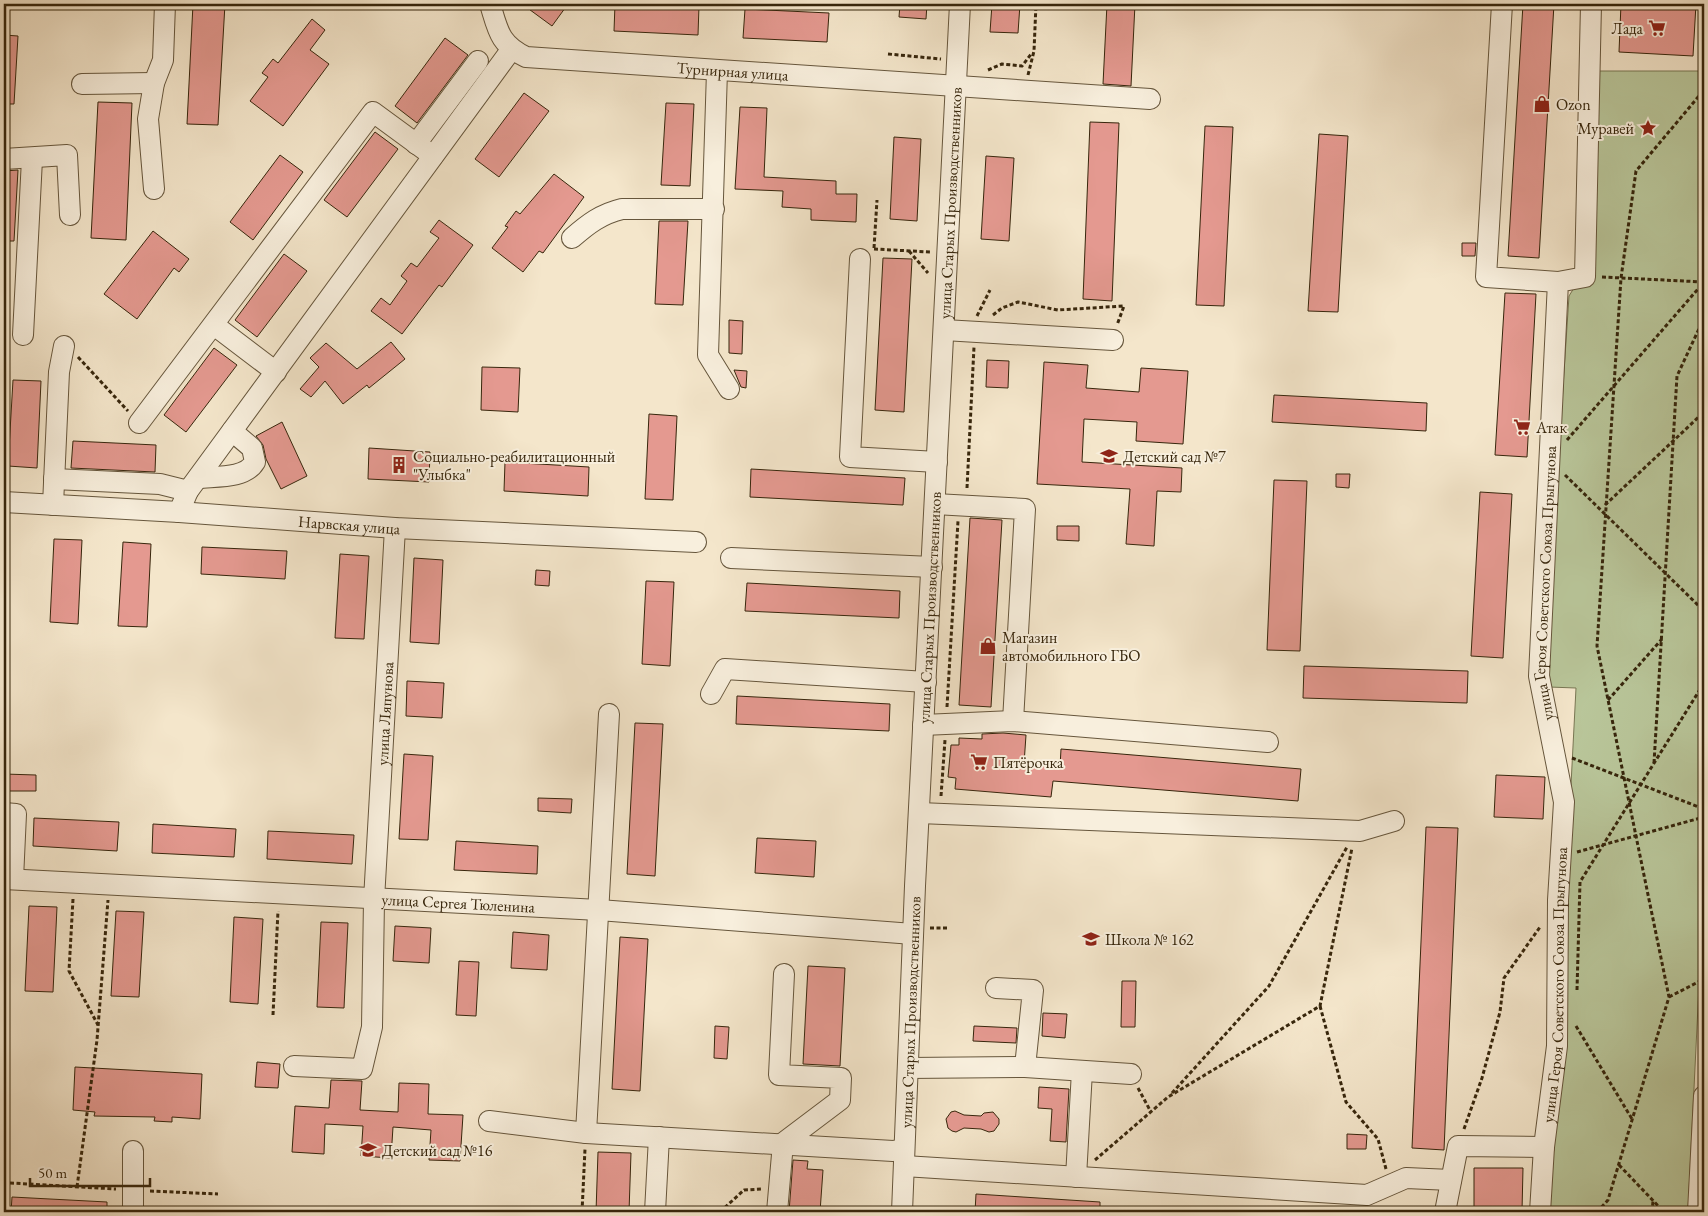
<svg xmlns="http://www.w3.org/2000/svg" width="1708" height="1216" font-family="'EB Garamond',serif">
<rect width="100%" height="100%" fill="#f4e6cb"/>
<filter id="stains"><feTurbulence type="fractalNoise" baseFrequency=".004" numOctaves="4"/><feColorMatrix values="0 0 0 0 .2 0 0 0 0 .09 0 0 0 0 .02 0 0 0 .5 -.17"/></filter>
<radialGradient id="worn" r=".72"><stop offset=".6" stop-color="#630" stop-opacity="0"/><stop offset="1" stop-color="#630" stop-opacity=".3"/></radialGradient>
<path fill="#b9c69a" stroke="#787653" d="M1597,71H1704V882L1688,1212H1549L1576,688L1549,687L1544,676L1569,296L1577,283Z"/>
<g fill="#e49990" stroke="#37260c">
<path d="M193,4H225L218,125L187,124Z"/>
<path d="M522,4H568L552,26Z"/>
<path d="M615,4L699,6L698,35L614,31Z"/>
<path d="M900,4H927L926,19L899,17Z"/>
<path d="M992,4H1020L1018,33L990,32Z"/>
<path d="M1107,4H1135L1131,86L1103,84Z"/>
<path d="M1523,4H1554L1539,258L1508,256Z"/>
<path d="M1621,4H1696L1693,56L1619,52Z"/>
<path d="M745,9L829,13L827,42L743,38Z"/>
<path d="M312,19L325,30L310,50L329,64L283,126L250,101L268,77L262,73L273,59L278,63Z"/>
<path d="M4,35L18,36L14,104H4Z"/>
<path d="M445,38L468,55L417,123L395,106Z"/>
<path d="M524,93L549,111L499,177L475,159Z"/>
<path d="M98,102L132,103L126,240L91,238Z"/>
<path d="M666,103L694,104L690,186L661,185Z"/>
<path d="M740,107L767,108L764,177L836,181V194H857L856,222L811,220V209L782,207L783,191L735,189Z"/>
<path d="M1090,122L1119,123L1112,301L1083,299Z"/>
<path d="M1205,126L1233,127L1224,306L1196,305Z"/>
<path d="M375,132L398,149L347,217L324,200Z"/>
<path d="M1319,134L1348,136L1338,312L1308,311Z"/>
<path d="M894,137L921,139L917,221L890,219Z"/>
<path d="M280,155L303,172L253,240L230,222Z"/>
<path d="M986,156L1014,158L1009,241L981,239Z"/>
<path d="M18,170L14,241H4V171Z"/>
<path d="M554,174L584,197L543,253L539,251L523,272L492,248L508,227L505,226L516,211L520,214Z"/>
<path d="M439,220L473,245L442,287L439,285L402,334L371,311L381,298L390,305L407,281L401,276L411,263L417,267L439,238L430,232Z"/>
<path d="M659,221H688L683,305L655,304Z"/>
<path d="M153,231L189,259L179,272L174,268L137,319L104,294Z"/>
<path d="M1462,243H1476L1475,256H1462Z"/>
<path d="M284,254L307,271L257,337L235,320Z"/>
<path d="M883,258L912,259L904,412L875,410Z"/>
<path d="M1505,293L1536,294L1527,457L1495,455Z"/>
<path d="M729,320L743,321L742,354L729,353Z"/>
<path d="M391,342L405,359L369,388L367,385L343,404L325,381L311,397L300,389L319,367L310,358L326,343L357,369Z"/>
<path d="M214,348L237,365L186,432L164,415Z"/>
<path d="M987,360L1009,361L1008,388L986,387Z"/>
<path d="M1044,362L1088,365L1086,388L1139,392L1141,368L1188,371L1183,444L1136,441L1137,422L1084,419L1082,462L1182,468L1181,492L1157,491L1154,546L1126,544L1130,489L1037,484Z"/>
<path d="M482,367L520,368L518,412L481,410Z"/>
<path d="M734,370L747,371L746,388L741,387Z"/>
<path d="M13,380L41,381L37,468L8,466Z"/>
<path d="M1274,395L1427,403L1426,431L1272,422Z"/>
<path d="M649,414L677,416L673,500L645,499Z"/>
<path d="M282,422L307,476L281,489L266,459L263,445L256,436Z"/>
<path d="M73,441L156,445L155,472L71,468Z"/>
<path d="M369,448L430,452L429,482L368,479Z"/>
<path d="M505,462L589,467L588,496L504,491Z"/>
<path d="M751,469L905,478L903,505L750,497Z"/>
<path d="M1336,474H1350L1349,488L1336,487Z"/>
<path d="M1274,480L1307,481L1300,651L1267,650Z"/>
<path d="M1480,492L1512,494L1503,658L1471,656Z"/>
<path d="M970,518L1002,520L991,707L959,705Z"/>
<path d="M1057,526H1079V541L1057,540Z"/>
<path d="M54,539L82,540L78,624L50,622Z"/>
<path d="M123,542L151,544L147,627L118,626Z"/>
<path d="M202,547L287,551L285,579L201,574Z"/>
<path d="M340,554L369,556L364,639L335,638Z"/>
<path d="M414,558L443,560L439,644L410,642Z"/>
<path d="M536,570L550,571L549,586L535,585Z"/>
<path d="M646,581L674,582L670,666L642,664Z"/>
<path d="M747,583L900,591L899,618L745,611Z"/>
<path d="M1304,666L1468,671L1467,703L1303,698Z"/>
<path d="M407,681L444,683L442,718L406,716Z"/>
<path d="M737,696L890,704L889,731L736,724Z"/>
<path d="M635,723L663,724L655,876L627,874Z"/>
<path d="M1003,733L1026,735L1024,764L1060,767L1061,749L1301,769L1298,801L1053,781L1051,797L955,789L956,778L948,777L951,745H959V738L982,739V734Z"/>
<path d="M404,754L433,756L428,840L399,839Z"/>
<path d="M4,774L36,775V791H4Z"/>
<path d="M1496,775L1545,777L1543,819L1494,817Z"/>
<path d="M538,798L572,799L571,813L538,811Z"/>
<path d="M34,818L119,822L117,851L33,846Z"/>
<path d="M153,824L236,829L234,857L152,853Z"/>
<path d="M1426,827L1458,828L1444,1150L1412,1148Z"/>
<path d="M268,831L354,835L352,864L267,859Z"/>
<path d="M757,838L816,841L814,877L755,873Z"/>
<path d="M456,841L538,846L537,874L454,870Z"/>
<path d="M29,906L57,907L53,992L25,991Z"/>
<path d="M116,911L144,912L139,997L111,996Z"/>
<path d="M234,917L263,919L258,1004L230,1002Z"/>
<path d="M321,922L348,923L344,1008L317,1007Z"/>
<path d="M395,926L431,928L429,963L393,961Z"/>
<path d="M513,932L549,935L547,970L511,968Z"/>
<path d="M620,937L648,939L640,1091L612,1089Z"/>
<path d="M459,961L479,962L476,1016L456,1015Z"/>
<path d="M808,966L845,968L840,1066L803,1064Z"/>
<path d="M1122,981H1136L1135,1027H1121Z"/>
<path d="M1043,1013L1067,1014L1065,1038L1042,1036Z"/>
<path d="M715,1026L729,1027L727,1059L714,1058Z"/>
<path d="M974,1026L1017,1028L1016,1043L973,1041Z"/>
<path d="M257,1062L280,1064L278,1088L255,1087Z"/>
<path d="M75,1067L202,1074L200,1119L172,1117V1122L154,1121L155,1117L94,1116L95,1112L73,1110Z"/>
<path d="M331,1080L362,1081L360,1110L398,1112L399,1083L429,1084L428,1114L463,1115L460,1161L429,1160L431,1130L393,1127L391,1158L361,1156L363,1126L325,1124L324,1154L292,1152L295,1106L329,1108Z"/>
<path d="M1039,1087L1069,1089L1066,1142L1050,1141L1052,1109L1038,1108Z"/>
<path d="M955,1111L964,1115L981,1116L984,1113L993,1112L999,1119V1124L994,1131L989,1132L981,1129L964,1128L956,1132L952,1131L948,1128L946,1119L951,1112Z"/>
<path d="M1347,1134L1367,1135L1366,1149H1347Z"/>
<path d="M598,1152L631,1153L629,1212H596Z"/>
<path d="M793,1160L808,1161L807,1169L823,1170L820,1212H789Z"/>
<path d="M1474,1168H1523L1522,1211H1474Z"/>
<path d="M976,1194L1100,1202V1212H975Z"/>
<path d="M12,1197L107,1202V1212H11Z"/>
</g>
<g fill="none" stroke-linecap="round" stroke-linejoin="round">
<g stroke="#66563c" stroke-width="22">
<g id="minor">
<path id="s1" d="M490,4C498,30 499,44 526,57L1150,99"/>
<path d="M1502,4L1486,277L1558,282"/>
<path d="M717,71L708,355L729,389"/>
<path d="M82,84L154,83"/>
<path d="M416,144L478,61"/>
<path d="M4,159L67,155L70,215"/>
<path d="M154,189L148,119L154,83L163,60L165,4"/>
<path d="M572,238C588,224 601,214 622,209H714"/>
<path d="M860,259L850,457L937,462"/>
<path d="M214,325L276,372"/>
<path d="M944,330L1113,340"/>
<path d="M23,335L32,159"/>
<path d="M139,423L373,112L433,156"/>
<path d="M198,478C216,476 245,479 255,462L252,448L232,431"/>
<path d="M54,479L160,484L188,491"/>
<path id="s2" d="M4,502L179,512L395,528L696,542"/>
<path d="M935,504L1025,509L1013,721"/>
<path d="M53,505L59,372L64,346"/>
<path d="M179,512L188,491L511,50"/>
<path d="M731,558L932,567"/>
<path d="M711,694L725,669L926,682"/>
<path d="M923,725L1013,721L1268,742"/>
<path d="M4,813L16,814L13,879"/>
<path d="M919,813L1360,831L1394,821"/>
<path id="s3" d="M4,879L599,910L913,934"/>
<path d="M996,988L1033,990L1025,1067"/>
<path id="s4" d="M294,1066L362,1069L372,1027L374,900L395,528"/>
<path d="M908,1068L1025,1067L1131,1074"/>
<path d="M489,1121L586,1133L893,1151L904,1149"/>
<path d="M586,1133L609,714"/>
<path d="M904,1166L1367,1195L1406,1178L1451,1180"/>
<path d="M1076,1177L1082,1071"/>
<path d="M133,1212V1151"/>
<path d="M655,1212L659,1137"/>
<path d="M777,1212L783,1143L840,1100L841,1078L779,1075L784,974"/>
<path id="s5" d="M902,1212L915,886L960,4"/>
<path d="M1445,1212L1458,1146L1544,1147"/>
<path id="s6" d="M1540,1212L1544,1147L1557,1046L1558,900L1564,802L1539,676L1558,282L1585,277L1591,4"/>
<path d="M1698,1212L1704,1096"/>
</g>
</g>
<g stroke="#37260c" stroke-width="3" stroke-dasharray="4 2.5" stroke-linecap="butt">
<path d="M888,54L941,59"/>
<path d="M988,70L1002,64L1022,66L1032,53"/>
<path d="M1028,75L1034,51L1036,4"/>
<path d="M874,248L877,200"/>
<path d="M874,249L930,252"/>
<path d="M909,251L928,273"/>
<path d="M1602,277L1704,282"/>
<path d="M993,315L1002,308L1018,302L1058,310L1124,306L1117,325"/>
<path d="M977,316L990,290"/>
<path d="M78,357L128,411"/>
<path d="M1567,440L1704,282"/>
<path d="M1565,475L1704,611"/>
<path d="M967,488L974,347"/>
<path d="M1605,505L1704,412"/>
<path d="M1608,700L1662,639"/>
<path d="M947,707L958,521"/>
<path d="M1572,758L1704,809"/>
<path d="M1654,763L1677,376L1704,318"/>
<path d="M941,796L945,740"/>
<path d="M1577,852L1704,817"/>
<path d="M73,899L69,971L98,1025"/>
<path d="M930,928H949"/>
<path d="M1577,990L1580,882L1704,683"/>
<path d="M1669,997L1704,979"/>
<path d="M1320,1006L1346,1102L1378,1139L1386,1169"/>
<path d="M273,1015L278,911"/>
<path d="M1576,1026L1632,1119"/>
<path d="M1138,1088L1151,1112"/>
<path d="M1172,1093L1269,986L1347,847"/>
<path d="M1464,1129L1482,1078L1500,1012L1504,978L1540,927"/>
<path d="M1095,1160L1168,1097L1320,1006L1352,848"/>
<path d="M1619,1165L1664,1212"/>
<path d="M10,1183L116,1189"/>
<path d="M77,1187L97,1040L108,900"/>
<path d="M150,1191L218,1194"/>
<path d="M582,1212L585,1149"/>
<path d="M720,1212L744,1190L763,1189"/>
<path d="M1597,1212L1608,1200L1669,997L1597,646L1621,278L1636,171L1704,90"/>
<path d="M1652,1212L1653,1201"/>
</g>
<use href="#minor" stroke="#f8efdd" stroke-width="20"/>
</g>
<defs>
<g id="supermarket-bare" transform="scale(1.35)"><path d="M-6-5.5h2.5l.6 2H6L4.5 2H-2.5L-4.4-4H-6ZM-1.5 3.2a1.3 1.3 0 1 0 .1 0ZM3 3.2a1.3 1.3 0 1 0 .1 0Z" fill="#8f2418" stroke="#f8efdd" stroke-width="2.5" paint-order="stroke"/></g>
<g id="shop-bare" transform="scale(1.35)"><path d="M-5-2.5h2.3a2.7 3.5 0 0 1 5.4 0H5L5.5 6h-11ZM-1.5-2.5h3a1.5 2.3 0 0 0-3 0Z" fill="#8f2418" stroke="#f8efdd" stroke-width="2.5" paint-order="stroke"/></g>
<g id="sight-bare" transform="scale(1.35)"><path d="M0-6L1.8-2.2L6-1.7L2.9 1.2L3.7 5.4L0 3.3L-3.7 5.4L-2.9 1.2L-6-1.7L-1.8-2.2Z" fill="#8f2418" stroke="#f8efdd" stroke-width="2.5" paint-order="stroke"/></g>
<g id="school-bare" transform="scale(1.35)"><path d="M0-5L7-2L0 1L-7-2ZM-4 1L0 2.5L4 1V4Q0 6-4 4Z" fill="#8f2418" stroke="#f8efdd" stroke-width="2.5" paint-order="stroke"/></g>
<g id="building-bare" transform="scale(1.35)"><path d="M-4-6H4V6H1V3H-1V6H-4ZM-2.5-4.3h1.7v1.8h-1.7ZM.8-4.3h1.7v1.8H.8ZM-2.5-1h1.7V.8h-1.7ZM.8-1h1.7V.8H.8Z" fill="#8f2418" stroke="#f8efdd" stroke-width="2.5" paint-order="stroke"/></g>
</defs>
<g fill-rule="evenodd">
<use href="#supermarket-bare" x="1657" y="28"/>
<use href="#shop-bare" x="1542" y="104"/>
<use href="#sight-bare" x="1648" y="128"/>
<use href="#supermarket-bare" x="1522" y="427"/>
<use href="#school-bare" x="1109" y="456"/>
<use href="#building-bare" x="399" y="465"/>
<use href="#shop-bare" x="988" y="646"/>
<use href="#supermarket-bare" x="979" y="762"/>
<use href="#school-bare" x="1091" y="939"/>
<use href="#school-bare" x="368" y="1150"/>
</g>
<g text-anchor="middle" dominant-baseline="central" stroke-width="4" stroke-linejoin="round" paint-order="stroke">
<g font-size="16" fill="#37260c" stroke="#f8efdd" text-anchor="start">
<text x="1643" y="28" text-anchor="end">Лада</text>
<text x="1556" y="104">Ozon</text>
<text x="1634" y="128" text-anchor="end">Муравей</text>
<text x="1536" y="427">Атак</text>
<text x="413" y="456">Социально-реабилитационный<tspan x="413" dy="18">"Улыбка"</tspan></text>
<text x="1123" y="456">Детский сад №7</text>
<text x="1002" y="637">Магазин<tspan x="1002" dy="18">автомобильного ГБО</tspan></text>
<text x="993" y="762">Пятёрочка</text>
<text x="1105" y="939">Школа № 162</text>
<text x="382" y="1150">Детский сад №16</text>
</g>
<g font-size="16" fill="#37260c" stroke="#f8efdd">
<text stroke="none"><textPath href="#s1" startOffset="274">Турнирная улица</textPath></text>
<text stroke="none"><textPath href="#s5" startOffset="1010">улица Старых Производственников</textPath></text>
<text stroke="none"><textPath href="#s2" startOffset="346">Нарвская улица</textPath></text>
<text stroke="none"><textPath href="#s6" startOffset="632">улица Героя Советского Союза Прыгунова</textPath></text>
<text stroke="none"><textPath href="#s5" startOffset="605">улица Старых Производственников</textPath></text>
<text stroke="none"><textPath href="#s4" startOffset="425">улица Ляпунова</textPath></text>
<text stroke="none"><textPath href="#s3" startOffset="455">улица Сергея Тюленина</textPath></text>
<text stroke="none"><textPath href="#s6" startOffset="228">улица Героя Советского Союза Прыгунова</textPath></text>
<text stroke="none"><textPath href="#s5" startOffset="200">улица Старых Производственников</textPath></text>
</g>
</g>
<rect width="1708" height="1216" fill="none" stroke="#f4e6cb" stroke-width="20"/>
<rect x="5" y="5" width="1698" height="1206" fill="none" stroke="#37260c" stroke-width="2.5"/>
<rect x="10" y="10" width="1688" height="1196" fill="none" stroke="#37260c"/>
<path d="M30 1178v8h120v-8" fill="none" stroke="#37260c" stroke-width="2.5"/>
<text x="38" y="1178" font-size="15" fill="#37260c" stroke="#f8efdd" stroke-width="4" paint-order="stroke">50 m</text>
<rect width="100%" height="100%" filter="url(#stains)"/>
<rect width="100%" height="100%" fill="url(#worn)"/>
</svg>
